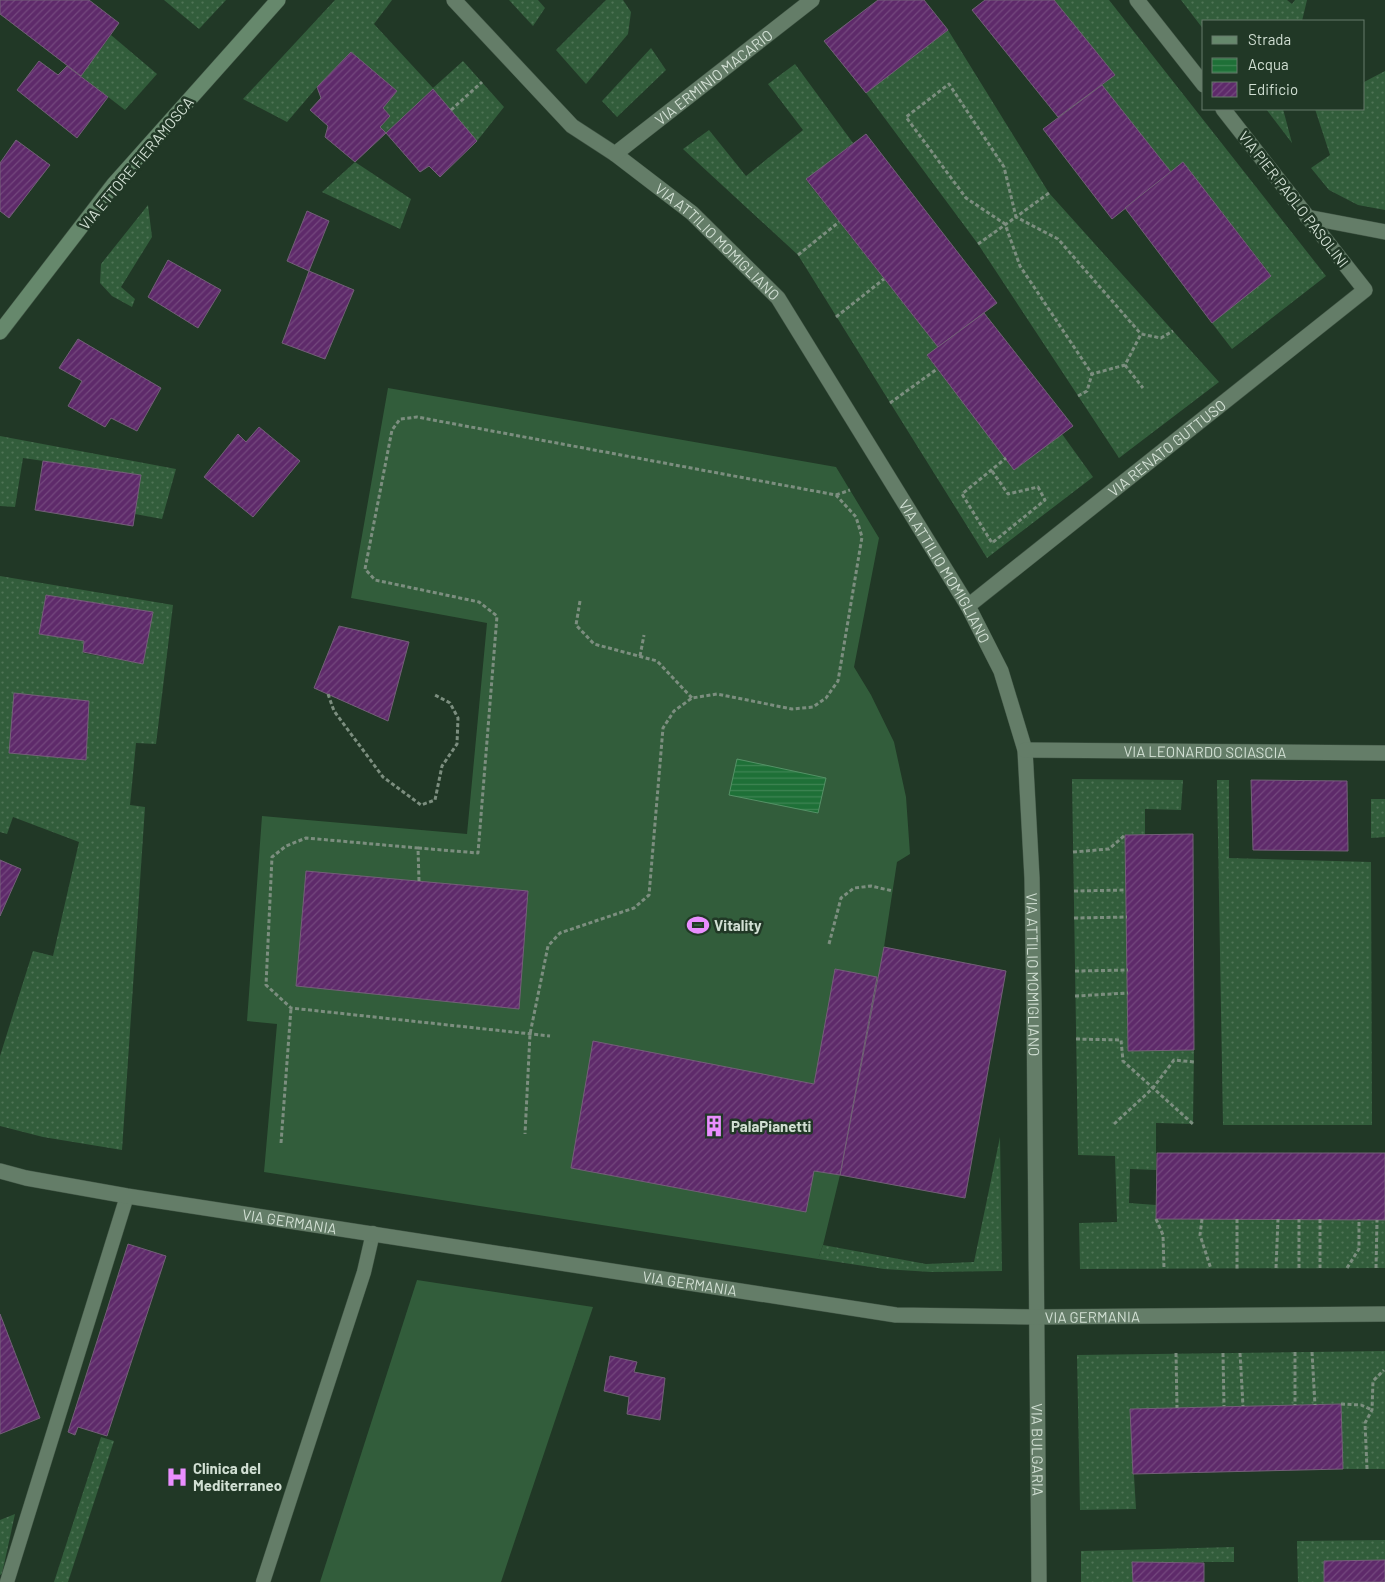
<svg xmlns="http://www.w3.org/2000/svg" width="1385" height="1582" font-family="Barlow,sans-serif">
<defs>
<pattern id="garden-dots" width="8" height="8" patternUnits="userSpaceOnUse" patternTransform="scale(1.25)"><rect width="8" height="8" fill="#325d3b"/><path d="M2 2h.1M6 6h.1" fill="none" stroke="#4f7456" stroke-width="1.8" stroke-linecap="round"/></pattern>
<pattern id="water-rules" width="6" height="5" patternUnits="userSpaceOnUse" patternTransform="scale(1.25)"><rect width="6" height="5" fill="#1e7037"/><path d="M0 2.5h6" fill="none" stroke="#3e8453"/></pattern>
<pattern id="building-hatch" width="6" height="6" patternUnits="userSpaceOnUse" patternTransform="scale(1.25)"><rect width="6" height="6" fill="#5e2a6a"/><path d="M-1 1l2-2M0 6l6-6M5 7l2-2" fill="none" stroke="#74487e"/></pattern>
</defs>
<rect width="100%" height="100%" fill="#213826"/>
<g fill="#325d3b">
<path d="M388,388L836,467L879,538L854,667L871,695L894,742L906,797L910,854L897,862L884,947L840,1175L823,1245L818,1259L264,1172L277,1024L247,1021L262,816L467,834L487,623L351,598Z"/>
<path d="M417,1280L593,1307L501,1582H320Z"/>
</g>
<g fill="url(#garden-dots)" fill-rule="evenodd">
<path d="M164,0H226L199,29Z"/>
<path d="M335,0H392L374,24L433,88L463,61L504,107L477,141L433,89L386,133L380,127L390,116L383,108L397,91L351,52L317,87L287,122L243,99Z"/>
<path d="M509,0H538L545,8L533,26Z"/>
<path d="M606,0H623L631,12L628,34L586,84L556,50Z"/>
<path d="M1054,0H1109L1326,276L1232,349L1212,323L1271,275L1183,162L1171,172L1102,85L1115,75Z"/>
<path d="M1181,0H1287L1292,4L1295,0H1307L1302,21H1204V30Z"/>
<path d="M948,30L1049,193L1219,382L1119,458L978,244L866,93Z"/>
<path d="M111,35L157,74L125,110L81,76Z"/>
<path d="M651,48L666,70L617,117L602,101Z"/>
<path d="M795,64L853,143L806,180L938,347L927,356L1015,469L1062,434L1093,477L987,558L798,255L683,149L709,130L746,176L803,130L768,84Z"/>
<path d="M1385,71V210L1358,205L1329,190L1311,168L1330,155L1315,109H1364V82Z"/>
<path d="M1266,109H1283L1292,143Z"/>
<path d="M355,162L411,199L400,229L322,192Z"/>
<path d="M148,205L152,237L121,287L135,299L132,307L112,296L100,283L101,264Z"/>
<path d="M0,436L176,469L162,519L135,514L140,475L23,458L15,507L0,506Z"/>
<path d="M0,576L173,605L156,744L136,743L130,805L145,807L122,1150L43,1137L0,1126V1056L33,951L53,956L79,842L13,817L7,834L0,832ZM46,595L153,612L142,664L83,653L84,641L39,634Z"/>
<path d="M1072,779L1183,780L1181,810L1145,809V835H1125L1129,1051L1194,1050L1193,1124L1156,1123V1170L1130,1169L1129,1203L1156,1205V1219L1385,1220V1268L1080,1269L1079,1223L1117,1222L1115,1156L1078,1155Z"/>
<path d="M1217,780H1229V858L1371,862L1372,1125H1223Z"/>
<path d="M1371,799H1385V837L1371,838Z"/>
<path d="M1000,1137L1002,1271L931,1272L884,1269L818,1259L823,1245L926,1264L974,1262Z"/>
<path d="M1385,1351V1469H1343L1341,1404L1130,1409L1136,1509L1080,1510L1077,1355Z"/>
<path d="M101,1437L114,1441L68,1582H54Z"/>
<path d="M15,1514L2,1574L0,1575V1520Z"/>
<path d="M1385,1540V1560L1324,1561V1582H1298L1297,1541Z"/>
<path d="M1234,1547V1562H1133V1582H1081V1551Z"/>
</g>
<path fill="url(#water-rules)" stroke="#549166" d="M737,759L826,778L818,813L729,795Z"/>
<g fill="url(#building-hatch)" stroke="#736078">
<path d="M0,0H89L119,23L81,76L0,14Z"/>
<path d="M878,0H924L948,30L866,93L824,41Z"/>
<path d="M985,0H1054L1115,75L1058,117L972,10Z"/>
<path d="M351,52L397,91L383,108L390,116L380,127L386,133L355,162L325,137L328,126L310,110L321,98L317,87Z"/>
<path d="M39,61L58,75L67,66L108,97L77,138L17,90Z"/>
<path d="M1102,85L1171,172L1112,219L1043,129Z"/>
<path d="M433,89L477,141L440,177L429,166L420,172L386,133Z"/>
<path d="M866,134L997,303L938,347L806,179Z"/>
<path d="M16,140L50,165L9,218L0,211V163Z"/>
<path d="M1183,162L1271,276L1212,323L1125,208Z"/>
<path d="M307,211L329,221L309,271L287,261Z"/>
<path d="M168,260L221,290L198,328L148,297Z"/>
<path d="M309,271L354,290L325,359L282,343Z"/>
<path d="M984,313L1073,426L1014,470L927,355Z"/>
<path d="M78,339L161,388L137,431L111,418L105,427L68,406L82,381L59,368Z"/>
<path d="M259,427L300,461L253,517L204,477L238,434L246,442Z"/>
<path d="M43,461L141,475L133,526L35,510Z"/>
<path d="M46,595L153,612L143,664L83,652L84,641L39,634Z"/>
<path d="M339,626L409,642L388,721L314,688Z"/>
<path d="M14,693L89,701L86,760L9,753Z"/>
<path d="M1251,780L1347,781L1348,851L1253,850Z"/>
<path d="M1193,834L1194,1050L1128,1051L1125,835Z"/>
<path d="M0,860L21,869L0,916Z"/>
<path d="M306,871L528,891L519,1009L296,986Z"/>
<path d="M884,947L1006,971L965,1198L840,1175Z"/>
<path d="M835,969L877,977L840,1175L814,1171L806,1212L571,1168L593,1041L814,1084Z"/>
<path d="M1157,1153H1385V1220L1156,1219Z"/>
<path d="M128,1244L166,1256L107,1436L78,1427L75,1435L68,1432Z"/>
<path d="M0,1314L40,1418L0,1434Z"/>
<path d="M610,1356L637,1362L634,1372L665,1378L660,1420L627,1414L629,1397L604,1391Z"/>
<path d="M1341,1404L1343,1469L1133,1474L1130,1409Z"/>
<path d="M1385,1560V1582H1324V1561Z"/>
<path d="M1132,1562L1204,1563V1582H1133Z"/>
</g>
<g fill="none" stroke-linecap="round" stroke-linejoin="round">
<g stroke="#415545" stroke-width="15">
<g id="lane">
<path d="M7,1582L127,1196"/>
<path d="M263,1582L364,1272L373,1233"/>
</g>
</g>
<g stroke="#415545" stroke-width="16">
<g id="street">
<path id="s1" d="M454,0L572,126L615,154L692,213L778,298L968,606L1001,671L1025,750L1032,878L1034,1004L1039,1582"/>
<path d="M1137,0L1204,85"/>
<path id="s2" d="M615,154L812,0"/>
<path d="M1307,217L1385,232"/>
<path id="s3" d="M968,606L1365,290L1223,109"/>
<path id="s4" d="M1025,750L1385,753"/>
<path id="s5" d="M0,1171L26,1178L127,1196L896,1315L1036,1317L1385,1314"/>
</g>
</g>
<g stroke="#415545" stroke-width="16">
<path id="secondary" d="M0,332L114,184L278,0"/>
</g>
<g stroke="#7c8e7f" stroke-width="3" stroke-dasharray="4 2.5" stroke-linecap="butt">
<path d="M451,110L482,82"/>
<path d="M1049,193L1016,217L1058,239L1141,334"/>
<path d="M978,244L1016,217L1004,167L949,84L906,117L966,198L1005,224L1020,266L1092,374L1125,365L1141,334L1161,338L1173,331"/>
<path d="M798,255L839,222"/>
<path d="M836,317L884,279"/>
<path d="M1125,365L1143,388"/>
<path d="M1078,396L1087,391L1092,374"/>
<path d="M890,403L937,369"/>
<path d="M992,471L1008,494L1038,487L1045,500L992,543L962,494L1006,458"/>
<path d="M836,495L850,490"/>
<path d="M580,601L576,625L594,644L657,661L692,698"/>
<path d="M640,656L644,635"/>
<path d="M328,694L334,711L383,777L421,805L435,800L442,766L457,744L458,718L450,703L435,695"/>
<path d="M418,848L478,853L497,616L479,602L375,580L365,569L392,430L400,419L417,417L836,495L856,517L862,537L838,681L826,698L813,707L792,709L717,694L692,698L674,711L663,728L649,895L634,908L560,933L548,946L530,1034L525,1134"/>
<path d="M1073,852L1109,849L1125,835"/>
<path d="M419,881L418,848L306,838L286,846L272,857L266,985L291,1008L550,1036"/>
<path d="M1074,891L1126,890"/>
<path d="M1074,918L1127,917"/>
<path d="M829,944L841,898L854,888L871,886L893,891"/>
<path d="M1075,971L1128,970"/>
<path d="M1075,996L1128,993"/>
<path d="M1076,1039L1121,1040L1123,1061L1193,1124"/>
<path d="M1114,1124L1153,1088L1174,1060L1194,1062"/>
<path d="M281,1143L291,1008"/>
<path d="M1156,1219L1163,1235L1164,1269"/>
<path d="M1202,1219L1200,1235L1211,1269"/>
<path d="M1237,1219V1269"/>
<path d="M1320,1219V1268"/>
<path d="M1276,1268L1278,1219"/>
<path d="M1299,1268V1219"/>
<path d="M1347,1268L1359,1249V1219"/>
<path d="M1376,1268L1377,1220"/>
<path d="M1295,1352V1405"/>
<path d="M1312,1352L1315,1405"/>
<path d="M1176,1353L1177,1408"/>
<path d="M1223,1353L1224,1406"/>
<path d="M1240,1353L1243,1406"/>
<path d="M1341,1404L1361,1405L1372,1410"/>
<path d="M1367,1469L1365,1423L1372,1410L1373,1381L1384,1370"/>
</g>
<use href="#lane" stroke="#647d68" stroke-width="14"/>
<use href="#street" stroke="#647d68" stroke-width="15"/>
<use href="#secondary" stroke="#66886c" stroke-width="15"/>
</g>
<defs>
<g id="stadium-bare" transform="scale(1.725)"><path d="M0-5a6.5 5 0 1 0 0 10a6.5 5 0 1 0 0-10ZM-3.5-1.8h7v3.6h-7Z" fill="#e98efe" stroke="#213826" stroke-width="2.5" paint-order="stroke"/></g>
<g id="building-bare" transform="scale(1.725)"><path d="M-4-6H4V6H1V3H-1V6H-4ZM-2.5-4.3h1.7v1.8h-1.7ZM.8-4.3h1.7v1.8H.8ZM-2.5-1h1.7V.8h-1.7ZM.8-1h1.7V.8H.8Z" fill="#e98efe" stroke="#213826" stroke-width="2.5" paint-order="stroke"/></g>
<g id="hospital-bare" transform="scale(1.725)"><path d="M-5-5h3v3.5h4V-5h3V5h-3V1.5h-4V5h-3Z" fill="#e98efe" stroke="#213826" stroke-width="2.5" paint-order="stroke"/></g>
</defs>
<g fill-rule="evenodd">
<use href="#stadium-bare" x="698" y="925"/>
<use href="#building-bare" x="714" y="1126"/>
<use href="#hospital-bare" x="177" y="1477"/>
</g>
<g text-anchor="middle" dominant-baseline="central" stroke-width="5" stroke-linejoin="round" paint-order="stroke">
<g font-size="15" fill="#d1dfd3" stroke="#213826">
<text stroke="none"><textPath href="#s2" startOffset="125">VIA ERMINIO MACARIO</textPath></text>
<text transform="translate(136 163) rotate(-50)">VIA ETTORE FIERAMOSCA</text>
<text transform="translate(1294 199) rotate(52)">VIA PIER PAOLO PASOLINI</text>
<text stroke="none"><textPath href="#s1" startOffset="359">VIA ATTILIO MOMIGLIANO</textPath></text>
<text stroke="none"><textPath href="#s3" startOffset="254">VIA RENATO GUTTUSO</textPath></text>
<text stroke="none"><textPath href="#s1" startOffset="762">VIA ATTILIO MOMIGLIANO</textPath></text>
<text stroke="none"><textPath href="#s4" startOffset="180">VIA LEONARDO SCIASCIA</textPath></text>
<text stroke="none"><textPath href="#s1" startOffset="1184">VIA ATTILIO MOMIGLIANO</textPath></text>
<text stroke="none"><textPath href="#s5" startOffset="294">VIA GERMANIA</textPath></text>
<text stroke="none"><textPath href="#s5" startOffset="699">VIA GERMANIA</textPath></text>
<text stroke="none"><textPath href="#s5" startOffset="1104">VIA GERMANIA</textPath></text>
<text stroke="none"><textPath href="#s1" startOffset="1659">VIA BULGARIA</textPath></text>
</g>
<g font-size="15" font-weight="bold" fill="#d1dfd3" stroke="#213826" text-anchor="start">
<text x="714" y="925">Vitality</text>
<text x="731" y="1126">PalaPianetti</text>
<text x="193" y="1468">Clinica del<tspan x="193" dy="17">Mediterraneo</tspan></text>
</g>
</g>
<rect x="1202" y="20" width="162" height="90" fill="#213826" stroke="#677b6b"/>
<rect x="1212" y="36" width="25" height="8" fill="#66886c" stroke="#677b6b"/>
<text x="1248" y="45" font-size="15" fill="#d1dfd3">Strada</text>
<rect x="1212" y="58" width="25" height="15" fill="url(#water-rules)" stroke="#677b6b"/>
<text x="1248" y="70" font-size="15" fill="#d1dfd3">Acqua</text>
<rect x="1212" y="82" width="25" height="15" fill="url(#building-hatch)" stroke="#677b6b"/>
<text x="1248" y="95" font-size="15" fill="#d1dfd3">Edificio</text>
</svg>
